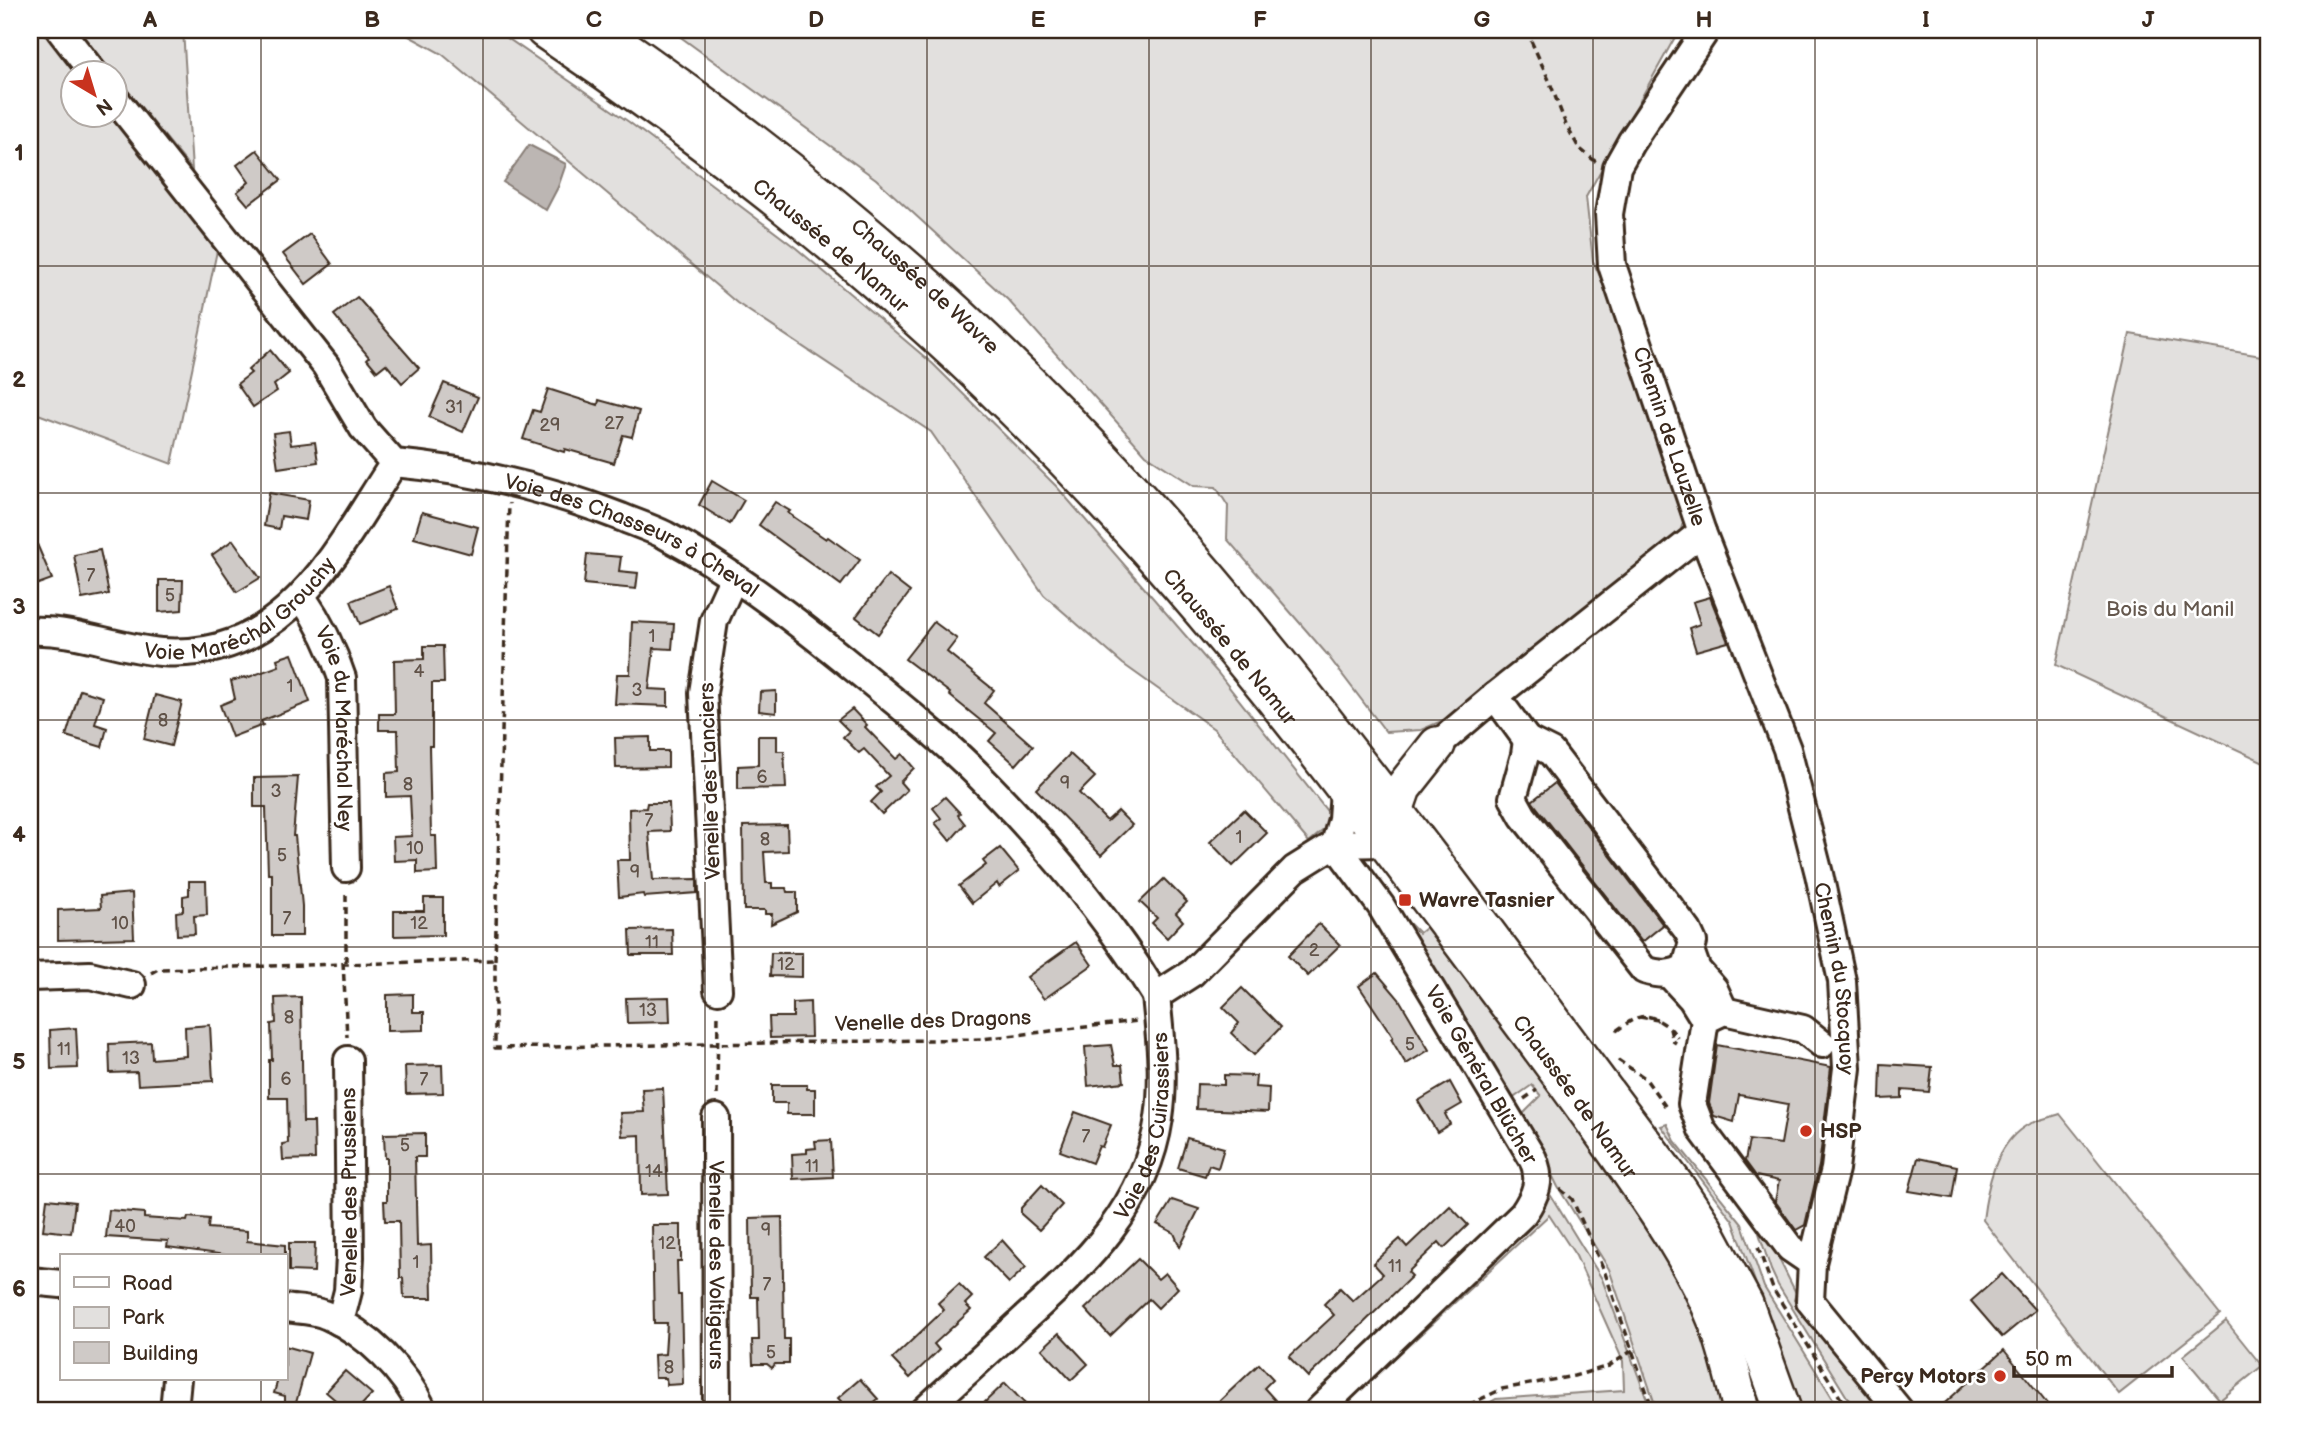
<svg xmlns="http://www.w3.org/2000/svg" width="2298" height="1440" font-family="'Balsamiq Sans',sans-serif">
<rect width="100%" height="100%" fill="#fff"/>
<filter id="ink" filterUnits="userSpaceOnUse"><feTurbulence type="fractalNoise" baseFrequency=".0143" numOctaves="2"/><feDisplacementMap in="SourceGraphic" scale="14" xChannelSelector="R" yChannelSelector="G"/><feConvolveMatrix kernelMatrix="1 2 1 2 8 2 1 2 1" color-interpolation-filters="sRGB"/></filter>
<g filter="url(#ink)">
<g fill="#e2e0de" stroke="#8e857e" stroke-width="2">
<path d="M30,30H42L78,73L74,74V116H112L218,246L172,464L30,411Z"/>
<path d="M78,30H183L192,170Z"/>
<path d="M398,30L497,31L629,122L796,248L933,364L1057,487L1217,672L1330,815L1326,828L1309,842L1214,729L1123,664L1044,595L931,432L737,303L442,54Z"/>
<path d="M671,30H1679L1586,197L1593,261L1625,332L1684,519L1679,536L1453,716L1421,730L1386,732L1325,652L1227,539L1228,506L1216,487L1194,486L1146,455L1008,300L876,179Z"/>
<path d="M2130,334L2261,356L2268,345V764L2056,665Z"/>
<path d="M1405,919L1419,933L1429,925L1609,1172L1658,1246L1688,1300L1710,1356L1725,1410H1657L1609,1269L1558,1187L1522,1115L1541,1096L1532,1085L1512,1099L1403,925Z"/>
<path d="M2060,1114L2220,1314L2119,1394L1983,1220C1987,1188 1995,1146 2024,1127C2034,1120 2049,1118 2060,1114Z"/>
<path d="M1667,1124L1675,1141L1742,1224L1764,1287L1840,1410H1800L1791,1390L1778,1345L1733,1221L1661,1126Z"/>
<path d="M1551,1196L1602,1279L1651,1410H1477L1496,1399L1624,1390L1623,1361L1576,1256L1549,1215L1339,1410H1330Z"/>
<path d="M1758,1230L1774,1249L1796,1293L1794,1300L1880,1405L1882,1410H1855L1778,1285L1771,1270Z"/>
<path d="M2226,1321L2262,1366L2220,1400L2183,1356Z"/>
</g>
<path fill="#bcb6b3" stroke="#887e77" stroke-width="2" d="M529,145L566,164L558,187L546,210L503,182Z"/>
<g fill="#cfcac7" stroke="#3b2a1e" stroke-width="2">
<path d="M257,150L281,180L248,205L237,192L249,182L237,165Z"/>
<path d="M310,234L332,264L306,284L283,254Z"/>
<path d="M357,297L419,368L402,383L386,364L377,371L367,359L369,357L334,315Z"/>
<path d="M270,350L289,373L274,385L277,391L253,407L237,384L251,373L248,370Z"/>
<path d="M444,383L478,397L463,432L429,417Z"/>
<path d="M548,389L598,405L599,400L639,411L632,437L623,435L614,463L565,449L564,452L523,439L533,410L540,412Z"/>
<path d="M289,431L291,445L315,442L318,462L278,468L273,433Z"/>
<path d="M712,481L744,500L730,524L699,505Z"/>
<path d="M269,493L309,500L306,520L281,516L279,529L264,526Z"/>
<path d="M775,502L790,511L788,513L826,539L828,537L860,560L841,585L759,525Z"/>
<path d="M422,512L478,527L471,554L414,538Z"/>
<path d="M30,528L52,579L30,587Z"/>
<path d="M233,540L260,578L237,592L212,555Z"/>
<path d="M100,550L109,594L82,599L74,555Z"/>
<path d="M587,554L621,557L619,571L638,573L636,589L584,584Z"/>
<path d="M888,575L910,592L878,634L856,617Z"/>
<path d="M159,580H183L182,610L159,612Z"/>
<path d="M389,586L398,609L360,624L351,601Z"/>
<path d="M1710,597L1728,642L1696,651L1689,628L1700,624L1693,602Z"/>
<path d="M632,622L674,624L672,649L654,648L649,689L668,690V706L615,704L617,674H630Z"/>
<path d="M934,622L957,639L947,652L994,690L984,703L1033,746L1016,765L989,741L996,733L949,695L950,693L905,659Z"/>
<path d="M424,646H443L444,683H432V746H429L431,836H436L437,872L417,873V860L394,861L393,837L412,836L410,796L386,797V773L399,772L398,730H379V714H395L394,660L424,659Z"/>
<path d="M292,654L310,702L261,721L263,725L232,737L220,705L235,699L231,681L245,677L246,678L279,666L277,659Z"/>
<path d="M80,690L103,697L95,724L107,728L102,747L66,736Z"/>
<path d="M776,691V713L759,711L760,692Z"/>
<path d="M155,695L182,702L171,746L144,739Z"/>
<path d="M852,709L867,725L865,727L896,759L902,754L914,768L900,782L907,790L882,814L871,802L881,792L876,787L889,776L864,749L859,753L843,737L849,731L838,720Z"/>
<path d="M758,736H777V751H784L786,788L738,789V766L758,765Z"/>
<path d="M650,737V751H668V767L616,768L615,738Z"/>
<path d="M1070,754L1095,777L1079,793L1107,821L1118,811L1132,825L1101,855L1036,789Z"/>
<path d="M298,777L293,836H295L302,906V936H272V874H268L266,807H254V778Z"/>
<path d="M1555,783L1663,925L1642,942L1532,801Z"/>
<path d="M945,797L960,813L958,815L965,824L950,841L935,823L941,818L933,808Z"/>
<path d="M647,803H669L670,831L649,832L653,880L697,879V893L644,897L643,894L619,897L617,860H630L629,809L646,808Z"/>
<path d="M1244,810L1267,833L1233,866L1210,842Z"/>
<path d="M787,825L788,851L764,852L766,883H772V888H786L787,892H797V912L771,924L772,914H765V910H744L743,826Z"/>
<path d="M1000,848L1019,871L999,887L997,883L972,903L959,886L986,865L983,861Z"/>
<path d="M1164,879L1187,902L1176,913L1183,921L1167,938L1152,923L1157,918L1140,902Z"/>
<path d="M189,881H206L207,915L194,916L195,934L177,935L176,912L183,911V896L189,895Z"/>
<path d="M132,893L134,938L58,940V910L101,908L100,896Z"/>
<path d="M424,898H443V935L394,936V911H424Z"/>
<path d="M1319,924L1340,945L1308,976L1288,956Z"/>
<path d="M672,929L673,955H631L630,930Z"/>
<path d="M1076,942L1092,965L1044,999L1027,977Z"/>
<path d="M771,953H802V977L770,976Z"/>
<path d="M1377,973L1399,999L1429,1050L1406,1064L1391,1039L1393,1037L1359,986Z"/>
<path d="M1242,988L1281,1027L1254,1055L1231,1033L1239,1023L1223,1007Z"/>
<path d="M413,994V1012H424V1030L387,1031V995Z"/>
<path d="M301,997L303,1122H314L315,1159L283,1160L282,1144L288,1143L287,1098H269V1060H272L271,1024L276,1023L275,998Z"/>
<path d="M669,997L670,1022L627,1023L626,998Z"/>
<path d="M810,1002L811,1037L770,1038L769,1017H793V1003Z"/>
<path d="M210,1025L213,1081L138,1085L137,1072L110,1073L109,1044L151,1042L152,1059L186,1056L185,1027Z"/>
<path d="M76,1028L78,1068L51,1069L50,1030Z"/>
<path d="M1111,1045L1115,1065H1122L1124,1082L1088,1086L1085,1047Z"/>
<path d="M1717,1045L1831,1067L1819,1166L1805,1225L1796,1230L1775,1201L1779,1181L1756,1176L1745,1161L1749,1140L1781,1144L1788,1104L1739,1095L1734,1122L1714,1116L1709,1103Z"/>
<path d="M1881,1064L1932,1067L1929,1092L1902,1090V1098L1880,1099Z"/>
<path d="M442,1065L443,1093L406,1094L405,1066Z"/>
<path d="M1224,1075L1256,1076L1255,1087L1269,1088L1268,1112L1196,1109L1197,1084L1224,1085Z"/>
<path d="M1450,1082L1462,1104L1445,1114L1450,1124L1437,1132L1418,1101Z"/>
<path d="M772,1085H807V1089H815V1114H787V1103H772Z"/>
<path d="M663,1088L668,1194L641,1195L640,1135L622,1136L620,1113L644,1112L642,1089Z"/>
<path d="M1075,1112L1111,1125L1102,1147L1099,1146L1092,1163L1060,1151Z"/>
<path d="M425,1133V1157H415L417,1246L431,1245L432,1298H404L403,1278H400L399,1221H385L384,1201H387V1158H385L384,1134Z"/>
<path d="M1187,1138L1224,1148L1218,1168L1209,1165L1205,1176L1178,1168Z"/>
<path d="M831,1140L833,1177L793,1179L792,1154L807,1153V1149L816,1148L815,1141Z"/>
<path d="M1918,1158L1957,1166L1952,1198L1909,1191Z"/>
<path d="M1042,1185L1062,1205L1039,1230L1021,1214V1208Z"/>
<path d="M47,1199L75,1202L71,1233L43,1230Z"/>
<path d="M1172,1200L1199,1209L1180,1247L1174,1233L1157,1224Z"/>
<path d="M1450,1206L1468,1225L1444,1248L1439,1242L1408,1272L1412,1276L1308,1377L1289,1357L1334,1315L1324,1304L1340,1288L1353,1301L1383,1274L1373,1263L1400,1239L1407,1247Z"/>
<path d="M109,1210L144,1213V1218L187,1221L188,1217L209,1219L208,1228L247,1231V1241L285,1245V1256H233L167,1247L168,1241L106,1237Z"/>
<path d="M782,1217L784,1339H789V1364H775L772,1368L767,1364H753L752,1340H759L758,1297H751L750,1218Z"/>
<path d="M652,1225H681V1261H677L678,1295H681L683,1384L667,1385L666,1378H655L654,1355L665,1354L667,1323H654Z"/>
<path d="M1002,1240L1026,1267L1009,1283L984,1257Z"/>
<path d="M289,1243H315L314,1272L289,1271Z"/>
<path d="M1138,1259L1158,1279L1165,1273L1178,1288L1158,1308L1149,1299L1110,1336L1085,1309Z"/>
<path d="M2002,1274L2035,1310L2002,1337L1971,1301Z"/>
<path d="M959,1284L972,1297L965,1304L971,1310L934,1344L939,1350L910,1378L892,1359L944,1310L938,1303Z"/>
<path d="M1059,1333L1088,1364L1071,1380L1042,1349Z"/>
<path d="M285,1346L310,1353L294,1410H285V1396L274,1393L278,1379H285Z"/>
<path d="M2004,1350L2052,1410H1937Z"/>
<path d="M1259,1364L1273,1379L1264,1388L1284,1410H1210Z"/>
<path d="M345,1371L372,1394L357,1410H347L326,1392Z"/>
<path d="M860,1379L878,1399L865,1410H849L838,1398Z"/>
<path d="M1005,1383L1031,1410H994L985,1402Z"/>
</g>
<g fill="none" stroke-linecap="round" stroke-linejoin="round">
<g stroke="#3b2a1e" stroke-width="32">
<g id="minor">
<path d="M60,30L94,74"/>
<path id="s1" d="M1706,30L1631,142L1617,167L1609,214L1612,265L1702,532L1787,749L1819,874L1842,981L1847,1068L1835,1169L1812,1263L1810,1301L1899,1410"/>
<path id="s2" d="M116,100L326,366L363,428L394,463C473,470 547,488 621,517C635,523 651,528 665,535C729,569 787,614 843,659C893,700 946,741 991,788C1052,851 1110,921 1156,996"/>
<path id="s3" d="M302,597C320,623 332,647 342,678L346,868"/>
<path id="s4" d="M30,631C77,629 116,648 161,652C286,661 335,552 394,463"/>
<path d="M1495,696L1527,740"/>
<path d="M1527,740L1551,752L1688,931L1693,942L1686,967C1672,976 1660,975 1644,970L1523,816L1513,798L1525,755Z"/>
<path d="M1437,745L1495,696L1702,532"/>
<path d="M1335,844L1342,819L1344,790"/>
<path d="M1691,953L1697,970L1714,989L1724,1011"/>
<path d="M1669,974L1692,999L1705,1020"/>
<path d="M30,977L90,975L132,985"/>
<path d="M718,990L703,693L714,621L734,577"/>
<path id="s5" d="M716,1118L717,1410"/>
<path d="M1812,1263L1790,1248L1702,1130L1692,1104L1705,1020L1724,1011L1803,1029L1822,1044"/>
<path d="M30,1281L61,1284"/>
<path d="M285,1308C299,1310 316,1310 328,1316C368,1334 404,1370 423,1410"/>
<path id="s6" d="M340,1322L348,1291L350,1257L348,1060"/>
<path d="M174,1410L177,1379"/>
<path id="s7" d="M925,1410C958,1380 991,1350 1023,1320C1086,1263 1146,1207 1159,1118C1165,1078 1160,1035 1156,996L1192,973L1295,869L1335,844L1385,843"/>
<path d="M1319,1410L1523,1214C1536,1195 1542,1180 1533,1159L1381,906L1335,844"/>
</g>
</g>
<g stroke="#3b2a1e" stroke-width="40">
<g id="major">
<path id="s8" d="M544,30C752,169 947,331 1117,516C1250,660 1367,817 1484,973C1529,1033 1573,1092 1616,1153C1653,1206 1692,1260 1716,1321C1727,1350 1734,1380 1741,1410"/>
<path id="s9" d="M599,30C766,144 924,273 1065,419C1210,568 1337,734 1462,899C1534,995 1606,1091 1677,1187L1703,1226L1745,1304L1783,1410"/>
<path d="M1395,811L1403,788L1437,745"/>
</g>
</g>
<g stroke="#3b2a1e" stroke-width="3.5" stroke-dasharray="7 5" stroke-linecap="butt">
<path d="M1526,30L1549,80L1566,125L1579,148L1596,162"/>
<path d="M495,960L509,503"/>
<path d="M343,962L347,1037"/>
<path d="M346,962V891"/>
<path d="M151,973L158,969L495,960V1048L982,1039L1137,1021"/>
<path d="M1640,1017L1658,1020"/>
<path d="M1670,1029L1673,1041L1676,1043"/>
<path d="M1616,1031C1633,1019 1643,1010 1661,1022C1669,1027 1673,1030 1677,1038"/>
<path d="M1618,1060L1645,1078L1668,1110"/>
<path d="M717,1095L718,1012"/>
<path d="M1524,1099L1537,1090"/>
<path d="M1560,1189L1572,1199L1605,1273L1653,1410"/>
<path d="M1758,1247L1773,1289L1848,1410"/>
<path d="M1458,1410L1502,1389L1574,1376L1609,1366L1633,1350"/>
</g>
<use href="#minor" stroke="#fff" stroke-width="26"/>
<use href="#major" stroke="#fff" stroke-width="35"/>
</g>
</g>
<path fill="none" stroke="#3b2a1e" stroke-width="2" stroke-opacity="0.55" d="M261,30V1256M483,30V1410M705,30V1410M927,30V1410M1149,30V1410M1371,30V1410M1593,30V1410M1815,30V1410M2037,30V1410M30,266H2268M30,493H2268M30,720H2268M30,947H2268M30,1174H2268M261,1379V1410"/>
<g fill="#c8321e" stroke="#fff" stroke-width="2.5">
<rect x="1398" y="893" width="14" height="14" rx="3.5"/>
<circle cx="1806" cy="1131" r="7"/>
<circle cx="2000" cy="1376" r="7"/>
</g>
<g text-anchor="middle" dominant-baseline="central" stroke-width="5" stroke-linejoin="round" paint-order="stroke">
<g font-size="18" fill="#605248">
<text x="454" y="407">31</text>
<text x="614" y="423">27</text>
<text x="550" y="425">29</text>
<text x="91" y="575">7</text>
<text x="170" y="595">5</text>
<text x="652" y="636">1</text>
<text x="419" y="671">4</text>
<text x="290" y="686">1</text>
<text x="637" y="690">3</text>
<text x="163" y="720">8</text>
<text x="762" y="777">6</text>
<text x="1065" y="783">9</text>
<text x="408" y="784">8</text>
<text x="276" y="791">3</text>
<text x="649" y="820">7</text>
<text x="1239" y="837">1</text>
<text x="765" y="839">8</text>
<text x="415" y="848">10</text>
<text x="282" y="855">5</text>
<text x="635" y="872">9</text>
<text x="287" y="918">7</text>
<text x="120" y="923">10</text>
<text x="419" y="923">12</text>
<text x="652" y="942">11</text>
<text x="1314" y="950">2</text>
<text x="786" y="964">12</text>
<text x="648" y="1010">13</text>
<text x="289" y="1017">8</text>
<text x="1410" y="1044">5</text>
<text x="64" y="1049">11</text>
<text x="131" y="1058">13</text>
<text x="286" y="1079">6</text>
<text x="424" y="1079">7</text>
<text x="1086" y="1136">7</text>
<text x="405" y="1145">5</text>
<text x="812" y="1166">11</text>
<text x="654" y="1171">14</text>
<text x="125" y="1226">40</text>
<text x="766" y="1230">9</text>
<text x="667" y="1243">12</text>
<text x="416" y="1262">1</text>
<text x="1395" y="1266">11</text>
<text x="767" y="1284">7</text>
<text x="771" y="1352">5</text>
<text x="669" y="1367">8</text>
</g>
<g font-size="21" fill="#3b2a1e" stroke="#fff">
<text stroke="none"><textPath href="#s8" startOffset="359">Chaussée de Namur</textPath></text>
<text stroke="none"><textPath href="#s9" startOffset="415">Chaussée de Wavre</textPath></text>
<text stroke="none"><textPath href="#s1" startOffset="443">Chemin de Lauzelle</textPath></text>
<text stroke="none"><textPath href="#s2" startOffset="709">Voie des Chasseurs à Cheval</textPath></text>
<text stroke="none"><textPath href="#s4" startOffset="226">Voie Maréchal Grouchy</textPath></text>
<text stroke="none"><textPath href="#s8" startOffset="926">Chaussée de Namur</textPath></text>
<text stroke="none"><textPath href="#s3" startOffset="140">Voie du Maréchal Ney</textPath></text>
<text transform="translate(710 781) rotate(-92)">Venelle des Lanciers</text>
<text stroke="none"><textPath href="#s1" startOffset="1012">Chemin du Stocquoy</textPath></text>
<text transform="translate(933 1021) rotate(-2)">Venelle des Dragons</text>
<text transform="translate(1481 1075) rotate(60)">Voie Général Blücher</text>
<text stroke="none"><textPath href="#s8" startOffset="1493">Chaussée de Namur</textPath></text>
<text stroke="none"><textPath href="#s7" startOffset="371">Voie des Cuirassiers</textPath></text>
<text stroke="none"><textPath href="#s6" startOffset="131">Venelle des Prussiens</textPath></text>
<text stroke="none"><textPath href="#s5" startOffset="147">Venelle des Voltigeurs</textPath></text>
</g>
<g font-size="21" fill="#65584e" stroke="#fff">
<text x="2170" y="609">Bois du Manil</text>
</g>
<g font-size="21" font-weight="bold" fill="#3b2a1e" stroke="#fff" text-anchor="start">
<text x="1419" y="900">Wavre Tasnier</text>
<text x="1820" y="1131">HSP</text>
<text x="1986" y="1376" text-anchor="end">Percy Motors</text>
</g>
</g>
<rect width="2298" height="1440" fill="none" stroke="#fff" stroke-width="77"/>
<rect x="60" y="1254" width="228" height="126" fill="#ffffff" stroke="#b1aaa5" stroke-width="2"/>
<rect x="74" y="1277" width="35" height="10" fill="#ffffff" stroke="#b1aaa5" stroke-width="2"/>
<text x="122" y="1290" font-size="21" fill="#3b2a1e">Road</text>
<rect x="74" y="1307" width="35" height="21" fill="#e2e0de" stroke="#b1aaa5" stroke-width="2"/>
<text x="122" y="1324" font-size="21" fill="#3b2a1e">Park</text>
<rect x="74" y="1342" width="35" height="21" fill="#cfcac7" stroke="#b1aaa5" stroke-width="2"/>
<text x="122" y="1360" font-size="21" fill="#3b2a1e">Building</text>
<g transform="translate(94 94) rotate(142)"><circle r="33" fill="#ffffff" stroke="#b1aaa5" stroke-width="2"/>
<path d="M0-5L12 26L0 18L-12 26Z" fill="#c8321e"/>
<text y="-10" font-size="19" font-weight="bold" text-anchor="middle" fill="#3b2a1e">N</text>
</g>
<path d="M2014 1366v10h158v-10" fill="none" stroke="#3b2a1e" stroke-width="3.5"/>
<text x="2025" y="1366" font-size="21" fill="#3b2a1e" stroke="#ffffff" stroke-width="5" paint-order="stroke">50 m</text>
<rect x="38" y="38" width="2222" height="1364" fill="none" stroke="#3b2a1e" stroke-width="2.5"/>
<g font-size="23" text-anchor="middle" font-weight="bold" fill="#3b2a1e">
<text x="150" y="27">A</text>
<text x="372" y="27">B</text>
<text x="594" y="27">C</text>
<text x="816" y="27">D</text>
<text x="1038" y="27">E</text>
<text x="1260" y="27">F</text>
<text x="1482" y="27">G</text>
<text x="1704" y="27">H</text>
<text x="1926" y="27">I</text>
<text x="2148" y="27">J</text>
<text x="19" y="160">1</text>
<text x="19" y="387">2</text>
<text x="19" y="614">3</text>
<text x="19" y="842">4</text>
<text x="19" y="1069">5</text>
<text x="19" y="1296">6</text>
</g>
</svg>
